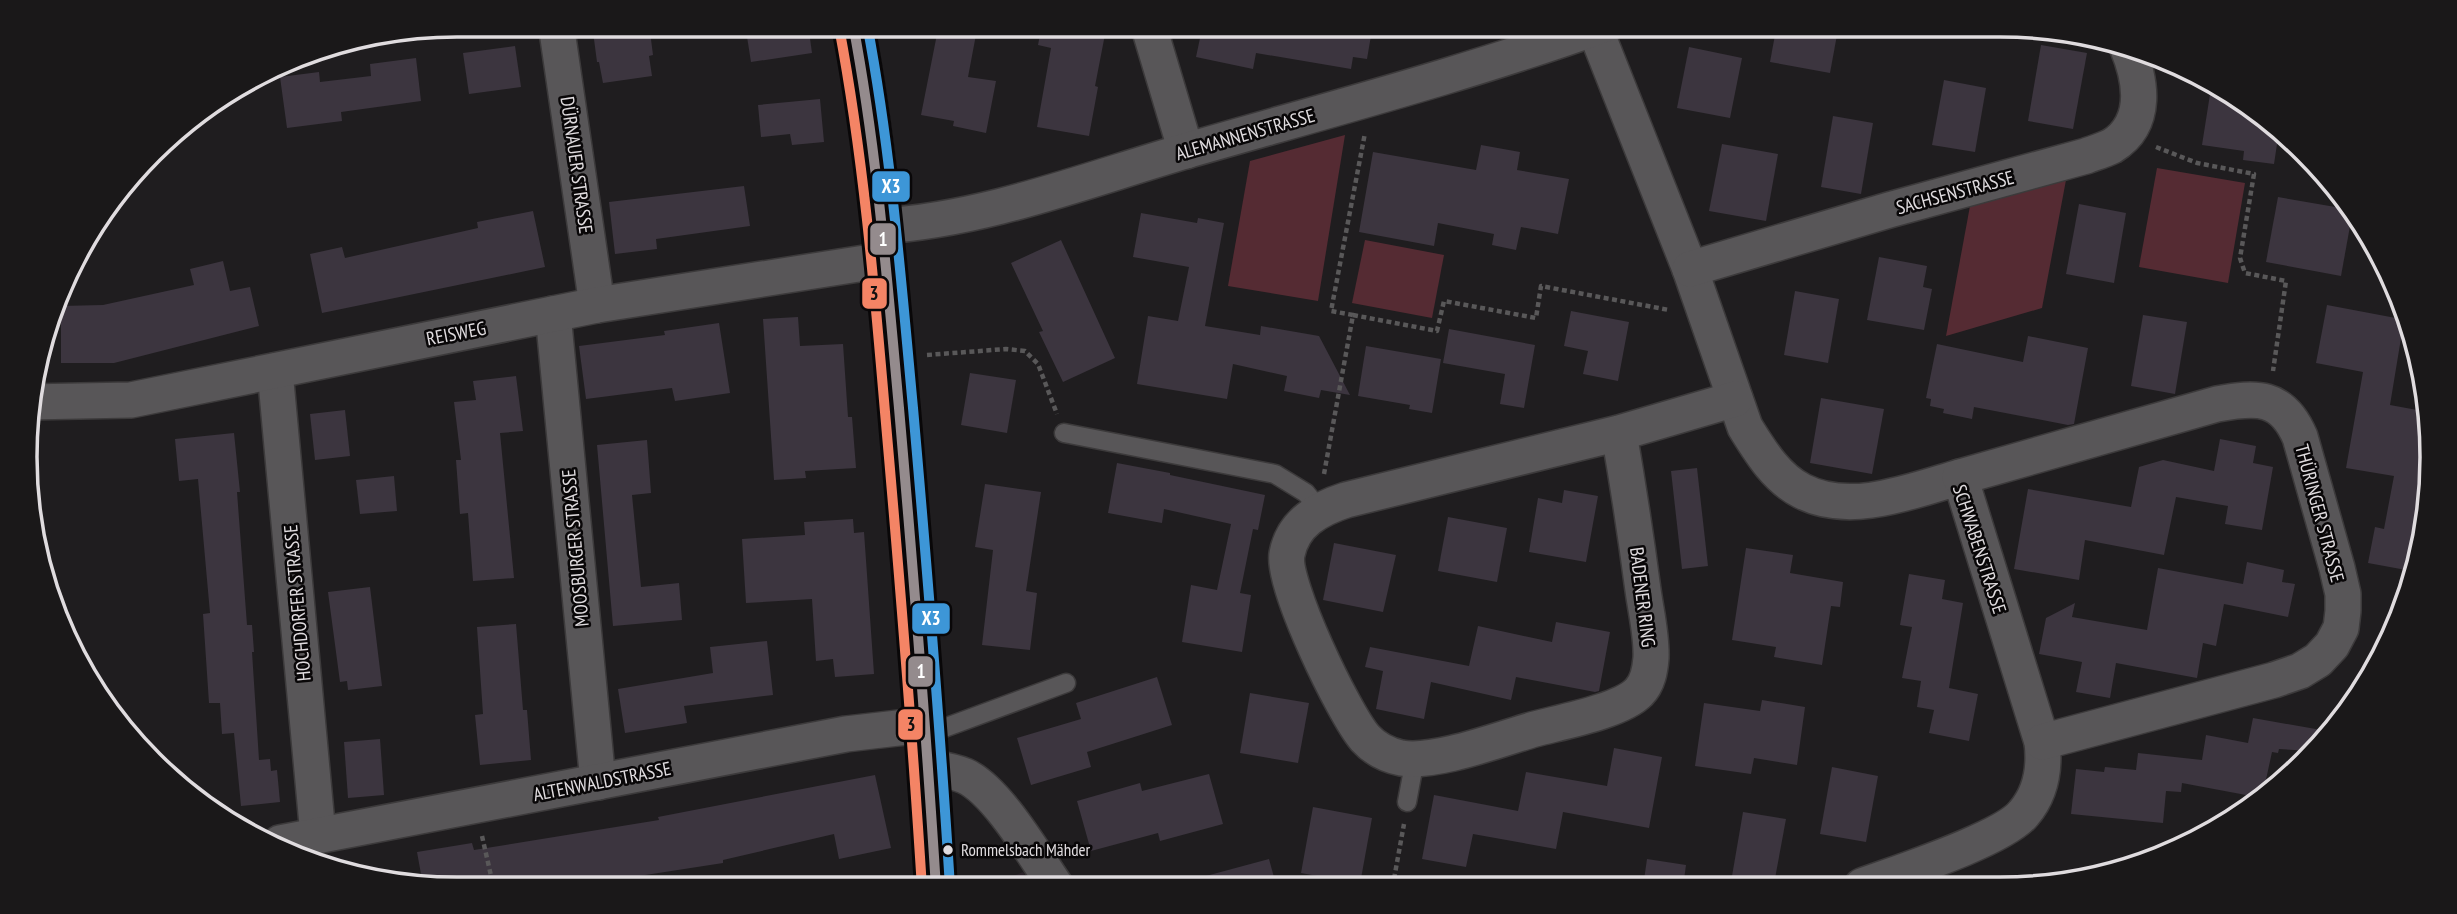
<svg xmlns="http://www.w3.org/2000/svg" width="2457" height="914" font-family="'PT Sans Narrow',sans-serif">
<rect width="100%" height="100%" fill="#1f1d1f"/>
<path fill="#2b232a" d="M1023,872L1034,888H991L992,885Z"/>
<g fill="#552b33">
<path d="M1345,135L1318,301L1228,286L1250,161Z"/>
<path d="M2157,168L2245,183L2228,283L2139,267Z"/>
<path d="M2066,180L2042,308L1946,336L1970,206Z"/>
<path d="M1365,240L1444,255L1432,318L1352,303Z"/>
</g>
<g fill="#3c353f">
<path d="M592,24H649L653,55L649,56L652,76L603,83L599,62H597Z"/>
<path d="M745,24H808L812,53L751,62Z"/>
<path d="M939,24H978L968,77L996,81L986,133L953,126L954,121L921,115Z"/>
<path d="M1042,24H1107L1095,86L1098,87L1089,136L1037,127L1051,48L1038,45Z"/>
<path d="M1203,24H1373L1367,59L1353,57L1351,69L1256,53L1253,69L1196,57Z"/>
<path d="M1777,24H1839L1830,73L1770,62Z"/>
<path d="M2041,45L2087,53L2073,129L2028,121Z"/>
<path d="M515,46L521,87L469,94L463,53Z"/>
<path d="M1689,47L1742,58L1730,118L1677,108Z"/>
<path d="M416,58L421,101L341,112L342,121L287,128L280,77L319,72L320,82L371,76L370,64Z"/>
<path d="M1944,80L1986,88L1975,152L1932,145Z"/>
<path d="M2211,88L2264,114L2279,131L2274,164L2243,160L2244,151L2202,145Z"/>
<path d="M820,99L824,142L792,145L790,134L761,137L758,105Z"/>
<path d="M1833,116L1873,123L1861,194L1821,187Z"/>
<path d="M1722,144L1778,154L1766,221L1709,211Z"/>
<path d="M1481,145L1520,152L1517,170L1569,179L1558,234L1521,227L1516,250L1492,245L1494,234L1438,223L1434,246L1359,232L1373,152L1476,170Z"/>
<path d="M744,186L750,226L656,239L657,249L615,254L609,202Z"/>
<path d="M2278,197L2347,209L2352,215L2341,276L2266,262Z"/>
<path d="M2079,204L2126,213L2114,283L2066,274Z"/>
<path d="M533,211L545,267L322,313L310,254L342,247L345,258L478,228L477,222Z"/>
<path d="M1141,213L1197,223L1198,218L1224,223L1205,326L1260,335L1261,326L1319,336L1350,395L1321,390L1319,398L1284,391L1287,376L1233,364L1227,399L1137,384L1148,316L1178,321L1189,267L1133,257Z"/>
<path d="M1061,240L1115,358L1063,382L1039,332L1043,331L1011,263Z"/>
<path d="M1879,257L1927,266L1923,287L1932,289L1924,330L1867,320Z"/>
<path d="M223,261L230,291L250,287L259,326L114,363H61V306L103,305L194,285L190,269Z"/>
<path d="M1795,291L1839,299L1828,363L1784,355Z"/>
<path d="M2327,305L2401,319L2403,326L2390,405L2428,412L2417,572L2368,563L2375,527L2384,529L2394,476L2346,468L2363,372L2316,363Z"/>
<path d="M1571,311L1629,322L1618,381L1583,374L1588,351L1564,346Z"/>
<path d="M2143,315L2187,322L2175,394L2131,386Z"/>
<path d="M798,317L800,346L843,344L848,417H852L856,468L805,471L806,478L774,480L763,319Z"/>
<path d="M719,323L730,393L675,401L672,388L586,399L579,346L665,335L664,331Z"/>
<path d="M1449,329L1535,345L1524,408L1500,404L1505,374L1443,363Z"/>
<path d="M2028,336L2088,348L2074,424L2068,425L1974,407L1972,419L1943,413L1944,409L1930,406L1931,399L1926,398L1937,344L2023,362Z"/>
<path d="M1366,346L1441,359L1432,413L1409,409L1410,405L1358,396Z"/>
<path d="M970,373L1016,380L1007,433L961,425Z"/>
<path d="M516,376L523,431L500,433L514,578L473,581L468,513L460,514L456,460H461L454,402L476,400L473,381Z"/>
<path d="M1821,398L1884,409L1872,474L1810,463Z"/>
<path d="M345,410L350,456L315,460L310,414Z"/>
<path d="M234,433L240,492H237L247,625H252L254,652H252L259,760L270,759L271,771L277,770L280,802L241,806L234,733L222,734L220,703H209L203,614L210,613L198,479L179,481L175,439Z"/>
<path d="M2220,439L2256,446L2253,463L2273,467L2262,530L2225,524L2228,506L2176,497L2164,555L2085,540L2079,580L2014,569L2028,489L2131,507L2139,467L2163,460L2214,471Z"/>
<path d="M647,440L651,493L632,495L641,587L679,583L682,620L613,626L597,445Z"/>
<path d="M1117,463L1170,473V475L1265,495L1258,530L1253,529L1240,593L1251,595L1242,652L1182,642L1191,585L1217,590L1231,524L1164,509L1162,523L1108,513Z"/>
<path d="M1697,468L1708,566L1682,569L1671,471Z"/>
<path d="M394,476L397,511L360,514L356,480Z"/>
<path d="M985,484L1041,492L1026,591L1037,593L1030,650L982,645L993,550L975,547Z"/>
<path d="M1564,490L1598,496L1586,562L1529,552L1538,498L1562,503Z"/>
<path d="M1448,517L1507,528L1497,582L1438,571Z"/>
<path d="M853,519L854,533L864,532L874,674L835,677L833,659L816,661L812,599L746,603L742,539L805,535L804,522Z"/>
<path d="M1334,543L1396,555L1383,612L1323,600Z"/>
<path d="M1746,548L1793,555L1790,573L1843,582L1840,607L1831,606L1822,665L1774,657L1776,647L1732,640Z"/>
<path d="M2247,562L2284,570L2282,582L2295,584L2288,617L2224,604L2216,646L2203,643L2197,678L2116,663L2110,698L2076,692L2082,662L2039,654L2046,618L2075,603L2072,617L2147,630L2158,568L2243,584Z"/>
<path d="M1909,574L1945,580L1942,599L1963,603L1949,688L1978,694L1969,741L1929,733L1934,710L1917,707L1921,681L1902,678L1912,627L1900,625Z"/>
<path d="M370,587L382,686L348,690L347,681L340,682L328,592Z"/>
<path d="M1556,622L1610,632L1599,691L1595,692L1516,677L1511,700L1431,682L1424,719L1376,709L1383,671L1365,667L1370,647L1469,666L1478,626L1552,642Z"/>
<path d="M516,624L523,710H527L531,760L480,765L475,715L483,714L477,627Z"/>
<path d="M767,641L773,695L684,706L687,723L625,733L618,689L713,673L710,647Z"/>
<path d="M1157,677L1172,725L1087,752L1091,767L1031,785L1017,738L1081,719L1076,703Z"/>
<path d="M1250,693L1309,703L1298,763L1240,753Z"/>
<path d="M1762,700L1805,707L1797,765L1754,758L1751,774L1695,766L1704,703L1760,711Z"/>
<path d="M2253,718L2327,731L2311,751L2279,749L2278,753L2272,752L2262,798L2182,783L2181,792L2166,791L2163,823L2071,814L2076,769L2104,772L2105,767L2136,770L2138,753L2202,760L2206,735L2248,743Z"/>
<path d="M380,739L384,795L348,798L344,742Z"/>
<path d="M1614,748L1662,757L1649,828L1563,812L1556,849L1473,834L1466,867L1422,859L1434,795L1518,811L1526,772L1607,786Z"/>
<path d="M1832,767L1878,776L1866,842L1820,834Z"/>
<path d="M1209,774L1223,824L1160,841L1158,833L1091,851L1077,801L1140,783L1142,791Z"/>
<path d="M875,775L891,848L839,859L834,834L723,860V863L555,889L457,890L423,885L417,852L472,843L474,850L659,820L658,817Z"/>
<path d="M1313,807L1372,818L1360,884L1301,873Z"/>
<path d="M1743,812L1786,819L1774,884L1732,876Z"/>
<path d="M1269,859L1277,888H1192L1191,880Z"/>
<path d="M1647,859L1686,865L1683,887H1643Z"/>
</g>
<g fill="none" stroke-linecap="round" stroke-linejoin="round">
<g stroke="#3c3a3b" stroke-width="21">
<g id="service">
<path d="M1064,433L1275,474L1306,493L1319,509"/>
<path d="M925,735L1066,683"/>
<path d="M1407,802L1415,759"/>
</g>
</g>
<g stroke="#3c3a3b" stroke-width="38">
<g id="minor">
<path d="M556,24L597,305"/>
<path d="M1148,24L1186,151"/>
<path d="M1593,24L1690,269L1745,427C1760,451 1776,478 1802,491C1850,516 1912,491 1960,477L2042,742C2045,767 2041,793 2024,813C2004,839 1897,873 1862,886"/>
<path d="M881,226C985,220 1089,179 1189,150C1328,110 1469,73 1606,24"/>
<path d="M1690,269L1889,210L2086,156C2094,153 2104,150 2112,146C2149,123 2141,80 2127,46"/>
<path d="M553,314L598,782"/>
<path d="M275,371L318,835"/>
<path d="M28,402L131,400L597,305L884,260"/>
<path d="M1619,433C1628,485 1636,537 1643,590C1646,612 1652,636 1651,658C1650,670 1648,683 1639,692C1621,711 1561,722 1535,729C1500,739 1435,764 1401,758C1387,755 1374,748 1365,738C1344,714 1281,583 1287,554C1293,523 1318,509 1346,500L1619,433L1735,399"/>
<path d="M1960,477L2217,404C2257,397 2282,395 2300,437L2337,568L2343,594V611L2341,628L2332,645L2318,660L2300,671L2274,680L2042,742"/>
<path d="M928,767C940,769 953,771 965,776C998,791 1036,858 1057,888"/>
<path d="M280,843L846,734L924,725"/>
</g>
</g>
<g stroke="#3c3a3b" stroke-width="42">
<path id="secondary" d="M853,24C877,143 886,266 897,387C912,554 926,721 936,888"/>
</g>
<g stroke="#595859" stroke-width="4.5" stroke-dasharray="5 3.5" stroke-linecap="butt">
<path d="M2156,147L2197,163L2254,174L2240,258L2245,273L2286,281L2273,371"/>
<path d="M1353,315L1437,331L1444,301L1536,318L1541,286L1669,310"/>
<path d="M927,355L1006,349L1025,351L1038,364L1057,414"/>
<path d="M1324,474L1353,315L1331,311L1365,133"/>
<path d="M482,836L494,889"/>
<path d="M1396,887L1394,879L1404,824"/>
</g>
<use href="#service" stroke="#585658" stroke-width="18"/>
<use href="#minor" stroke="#585658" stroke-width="35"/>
<use href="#secondary" stroke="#585658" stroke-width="38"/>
<g stroke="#090708" stroke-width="16">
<path id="bus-1" d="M853,24C877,151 887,279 899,408C913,568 926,728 936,888"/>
</g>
<g stroke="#090708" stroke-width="16">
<path id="bus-2" d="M839,27C863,154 874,283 885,412C899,570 912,729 922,888"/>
</g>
<g stroke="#090708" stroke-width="16">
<path id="bus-3" d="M867,24C891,151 901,279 913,408C927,567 940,727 950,887"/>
</g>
<use href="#bus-1" stroke="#948b8d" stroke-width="10"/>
<use href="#bus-2" stroke="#f48465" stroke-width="10"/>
<use href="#bus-3" stroke="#3d96d7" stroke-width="10"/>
</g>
<circle fill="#e0dcdf" stroke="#090708" stroke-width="2.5" cx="948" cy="850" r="6"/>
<g text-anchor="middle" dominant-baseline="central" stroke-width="5" stroke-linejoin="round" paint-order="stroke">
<g font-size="17" fill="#e0dcdf" stroke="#090708" text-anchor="start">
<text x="961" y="850">Rommelsbach Mähder</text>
</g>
<g font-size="19" fill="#e0dcdf" stroke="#090708">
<text transform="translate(1245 134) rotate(-16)">ALEMANNENSTRASSE</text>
<text transform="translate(577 165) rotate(82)">DÜRNAUER STRASSE</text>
<text transform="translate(1955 192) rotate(-15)">SACHSENSTRASSE</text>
<text transform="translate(456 333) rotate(-11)">REISWEG</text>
<text transform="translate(2320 513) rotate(75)">THÜRINGER STRASSE</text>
<text transform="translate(575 548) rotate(-95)">MOOSBURGER STRASSE</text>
<text transform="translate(1980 549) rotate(72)">SCHWABENSTRASSE</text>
<text transform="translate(1643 597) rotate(83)">BADENER RING</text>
<text transform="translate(297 603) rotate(-95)">HOCHDORFER STRASSE</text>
<text transform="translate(602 781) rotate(-11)">ALTENWALDSTRASSE</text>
</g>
</g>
<path d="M0 0H2457V914H0ZM457 37H2000A420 420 0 0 1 2420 457V457A420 420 0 0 1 2000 877H457A420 420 0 0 1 37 457V457A420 420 0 0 1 457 37Z" fill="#1a1819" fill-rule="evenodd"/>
<path fill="none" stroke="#e0dcdf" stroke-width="3.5" d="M457 37H2000A420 420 0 0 1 2420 457V457A420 420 0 0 1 2000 877H457A420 420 0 0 1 37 457V457A420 420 0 0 1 457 37Z"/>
<g stroke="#090708" stroke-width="2.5">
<rect x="871" y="170" width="40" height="33" rx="7" fill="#3d96d7"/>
<rect x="869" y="222" width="28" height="34" rx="7" fill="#948b8d"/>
<rect x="861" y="277" width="27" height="33" rx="7" fill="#f48465"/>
<rect x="911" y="602" width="40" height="33" rx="7" fill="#3d96d7"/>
<rect x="907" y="655" width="27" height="33" rx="7" fill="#948b8d"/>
<rect x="897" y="708" width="27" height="33" rx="7" fill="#f48465"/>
</g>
<g font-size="19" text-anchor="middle" font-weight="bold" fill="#fff">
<text x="891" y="193">X3</text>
<text x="883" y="246">1</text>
<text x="931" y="625">X3</text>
<text x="921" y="678">1</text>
</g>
<g font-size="19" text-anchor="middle" font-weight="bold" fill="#111">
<text x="874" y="300">3</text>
<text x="911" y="731">3</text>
</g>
</svg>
